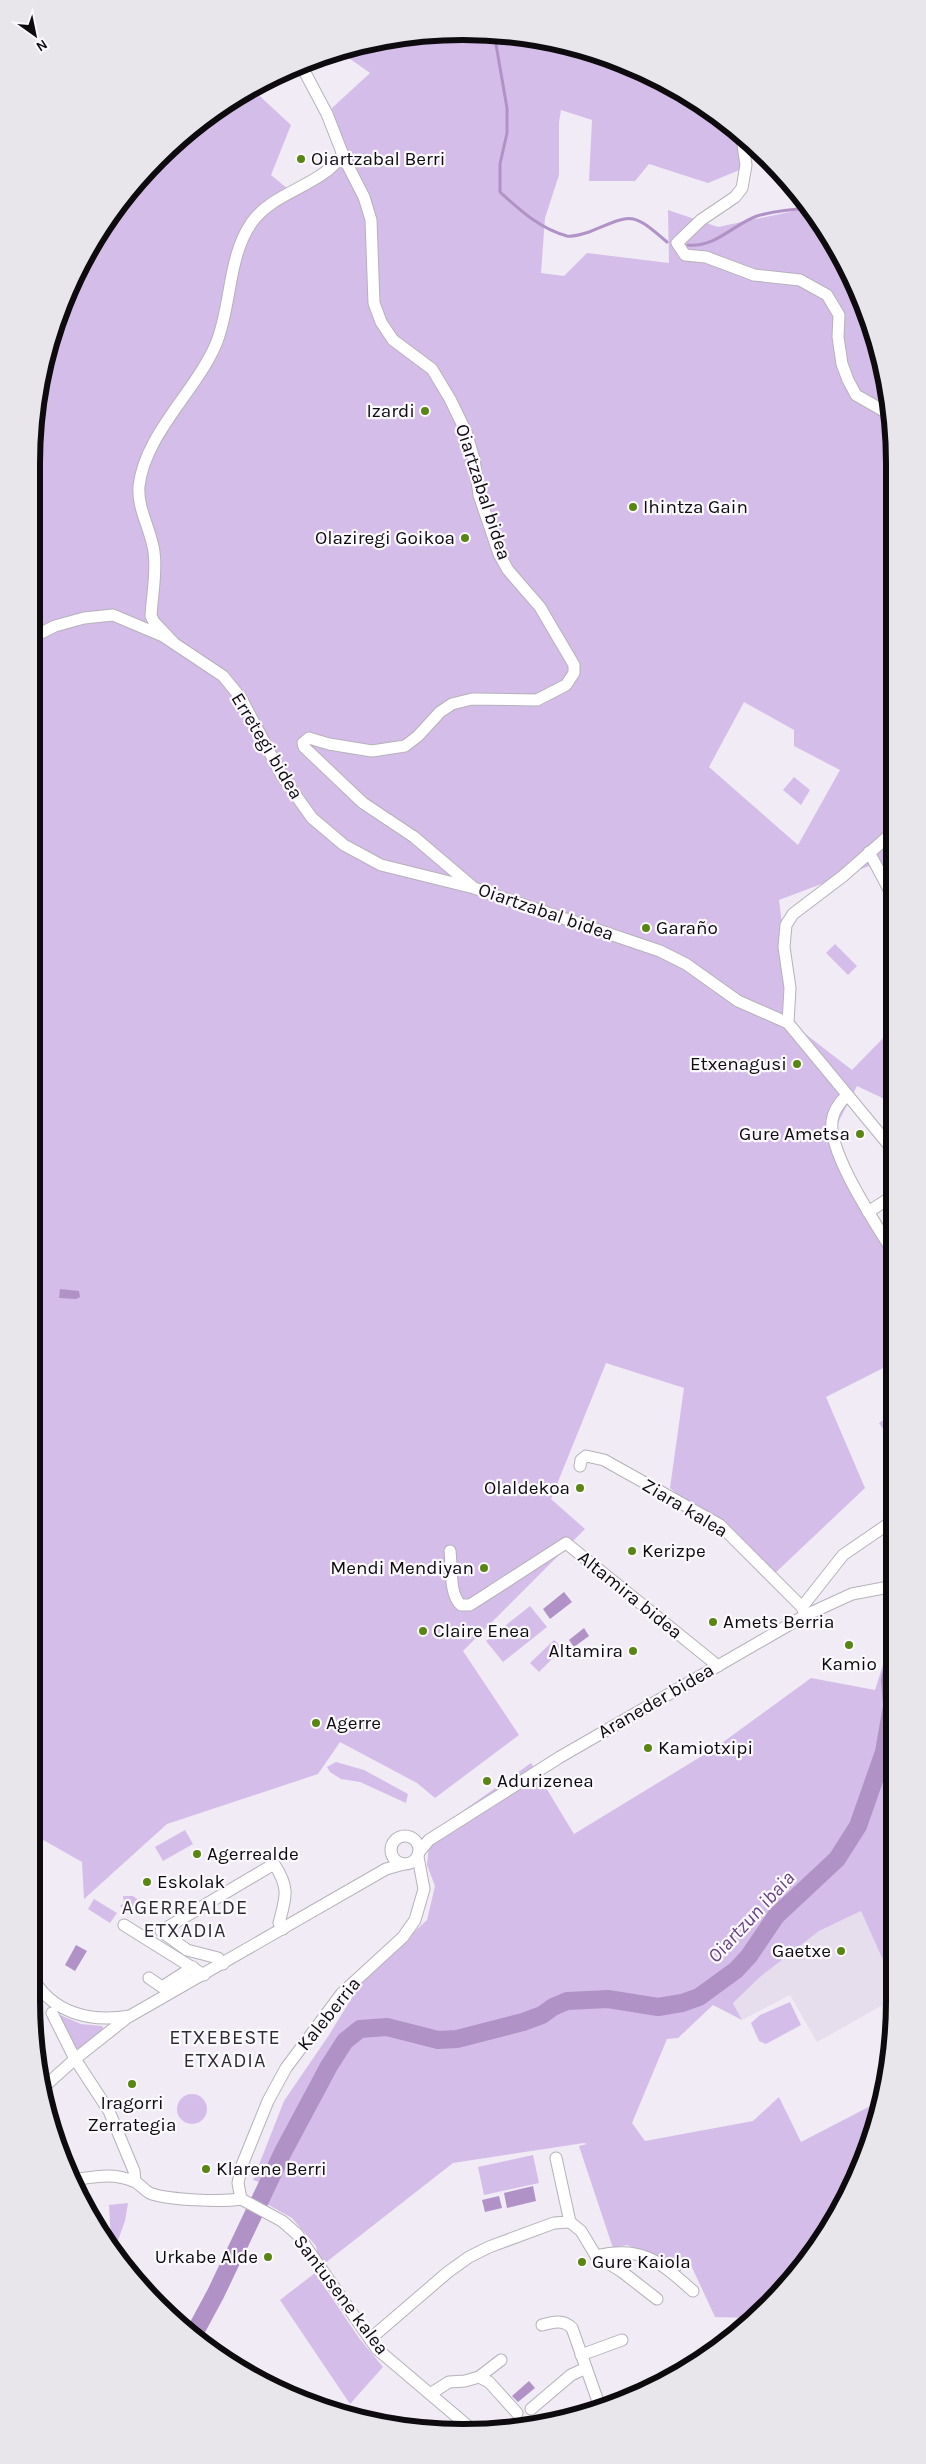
<svg xmlns="http://www.w3.org/2000/svg" width="926" height="2464" font-family="Karla,sans-serif">
<rect width="100%" height="100%" fill="#f0ebf4"/>
<path fill="#e6dded" d="M861,1911L895,1987V1998L817,2042L790,1995L742,2020L733,2003L760,1977L819,1931Z"/>
<g fill="#d5bde9" fill-rule="evenodd">
<path d="M492,32L575,46L703,104L748,144L742,169L708,183L649,164L635,181H589L592,120L561,110L559,122V175L545,218L541,273L564,276L587,253L669,263L668,210L718,227L808,208L850,272L891,406L892,897L869,866L779,900L795,1026L852,1070L892,1029L893,1103L857,1086L828,1142L885,1238L893,1259V1363L826,1397L865,1488L772,1576L670,1488L684,1388L606,1363L551,1499L585,1529L463,1651L519,1735L435,1798L417,1783L340,1742L318,1774L167,1824L84,1899L82,1862L31,1833V463L46,351L76,272L121,200L179,138L251,88L291,125L271,175L293,193L337,165L332,108L370,73L339,51L407,35ZM744,702L794,730V746L840,770L798,845L709,767Z"/>
<path d="M794,777L810,790L801,805L783,790Z"/>
<path d="M835,944L857,966L848,975L826,953Z"/>
<path d="M893,1413V1443L879,1423Z"/>
<path d="M894,1597V1800L891,1805L894,1808L895,1987L861,1911L819,1931L760,1977L733,2003L742,2020L713,2005L678,2038L667,2039L632,2123L645,2141L753,2121L779,2097L801,2142L882,2100L880,2113L850,2192L806,2264L748,2318L715,2317L689,2261L679,2273L651,2255L627,2245L613,2248L579,2146L587,2144L584,2143L453,2163L320,2267L316,2246L292,2218L265,2203L273,2187L253,2180L284,2101L329,2035L364,1978L427,1920L435,1886L427,1865L430,1834L531,1763L574,1834L715,1748L811,1678L875,1690L889,1646L892,1598Z"/>
<path d="M530,1606L547,1627L503,1662L486,1641Z"/>
<path d="M554,1640L563,1648L539,1672L530,1663Z"/>
<path d="M336,1762L364,1770L408,1794L406,1803L360,1782L341,1779L330,1772L327,1767Z"/>
<path d="M185,1830L193,1844L163,1861L155,1847Z"/>
<path d="M123,1896H133L140,1901L138,1908L131,1915L120,1906L124,1903Z"/>
<path d="M94,1899L117,1913L110,1923L88,1909Z"/>
<path d="M790,2002L801,2025L766,2044L759,2041L751,2023L760,2015Z"/>
<path d="M60,2015L81,2024L102,2026L105,2031L82,2050L73,2047L55,2016Z"/>
<circle cx="192" cy="2109" r="15"/>
<path d="M533,2155L539,2183L484,2195L478,2167Z"/>
<path d="M128,2203L125,2221L117,2243L111,2242L109,2205Z"/>
<path d="M315,2273L359,2338L383,2367L350,2404L280,2300Z"/>
</g>
<g fill="#b092c7">
<path d="M60,1289L79,1291L80,1297L76,1299L59,1298Z"/>
<path d="M564,1592L572,1602L550,1619L543,1609Z"/>
<path d="M584,1628L589,1636L574,1647L569,1640Z"/>
<path d="M76,1945L87,1951L75,1971L65,1965Z"/>
<path d="M533,2186L536,2201L507,2208L504,2193Z"/>
<path d="M499,2196L502,2208L485,2212L482,2200Z"/>
<path d="M529,2381L535,2388L518,2402L512,2396Z"/>
</g>
<g fill="none" stroke-linecap="round" stroke-linejoin="round">
<g stroke="#b092c7" stroke-width="3">
<path d="M494,33L507,108V133L500,164V192C520,210 540,229 567,236C574,237 583,234 589,232C633,214 631,211 667,242"/>
<path d="M688,245C715,248 734,224 757,216C774,211 791,209 808,209"/>
</g>
<path stroke="#b092c7" stroke-width="18" d="M195,2332L216,2293L283,2152L329,2066L345,2041L360,2029L387,2027L438,2040L457,2039L523,2022L542,2015L553,2007L567,2001L608,1999L658,2007L682,2003L699,1997L736,1970L749,1956L776,1916L837,1859L858,1826L884,1752L892,1706L890,1680L894,1660"/>
<g stroke="#b6b1ba" stroke-width="13">
<g id="minor">
<path d="M301,65L327,114L345,160L364,197L371,220L374,303L381,322L393,340L432,369L450,399L466,432L474,459L479,495L499,554L508,570L540,607L574,665V673L566,685L537,700L472,699L452,704L440,712L418,736L405,746L372,751L329,744L309,738L303,743L304,747L363,803L414,837L474,888L660,951L686,964L738,1001L788,1023L893,1150"/>
<path d="M742,139L746,165L742,188L735,197L701,220L677,243L685,255L706,257L754,275L800,280L827,295L839,315L838,337L842,364L848,380L856,395L891,415"/>
<path d="M31,638L55,626L84,618L113,615L163,636L223,676L241,698L282,776L312,818L344,845L381,865L470,887"/>
<path d="M174,643L154,622L151,616C152,596 157,572 154,552C151,529 137,509 139,486C145,434 196,391 216,344C232,305 227,258 252,222C274,191 322,186 343,154"/>
<path d="M869,852L892,895"/>
<path d="M788,1023L790,988L784,947L786,925L793,914L843,876L892,833"/>
<path d="M847,1095C840,1102 833,1111 832,1121C828,1153 876,1224 893,1252"/>
<path d="M868,1212L893,1196"/>
<path d="M580,1466L581,1460L586,1456L604,1460L720,1525L802,1607"/>
<path d="M450,1551C452,1566 449,1595 461,1605H470L566,1543L718,1666"/>
<path d="M805,1614L802,1607L843,1555L894,1520"/>
<circle cx="405" cy="1850" r="14"/>
<path d="M419,1852L429,1840L560,1757L806,1615L852,1594L894,1586"/>
<path d="M124,1925L204,1975"/>
<path d="M223,1964L218,1958L187,1950L161,1931L274,1864C290,1888 286,1897 279,1923L283,1929"/>
<path d="M31,1975C51,2013 90,2023 130,2016L386,1869L404,1864"/>
<path d="M149,1978L162,1987L193,1967"/>
<path d="M52,2013L75,2059L109,2111L134,2171L135,2181"/>
<path d="M45,2086L75,2059L128,2017"/>
<path d="M556,2158L570,2222L581,2231L596,2256L621,2271L657,2299"/>
<path d="M72,2180C93,2177 113,2172 133,2181C140,2183 145,2192 152,2194C171,2200 221,2202 241,2199"/>
<path d="M241,2199L238,2183L242,2165L268,2101L286,2068L342,1993L403,1937L415,1920L424,1889L418,1857"/>
<path d="M241,2199L282,2221L297,2234L377,2349L469,2427"/>
<path d="M596,2256C642,2245 660,2262 693,2291"/>
<path d="M542,2325C553,2322 563,2319 572,2328L600,2407"/>
<path d="M370,2339L448,2272L469,2257L489,2247L554,2223L570,2222"/>
<path d="M581,2355L622,2340"/>
<path d="M479,2377L489,2382L517,2413"/>
<path d="M430,2394L449,2382L465,2381L479,2377L501,2360"/>
<path d="M531,2409L571,2375L586,2368"/>
<path d="M589,2412L609,2406"/>
</g>
</g>
<use href="#minor" stroke="#fff" stroke-width="11"/>
</g>
<g fill="#598512" stroke="#fcf9fe" stroke-width="2">
<circle cx="301" cy="159" r="5"/>
<circle cx="425" cy="411" r="5"/>
<circle cx="633" cy="507" r="5"/>
<circle cx="465" cy="538" r="5"/>
<circle cx="646" cy="928" r="5"/>
<circle cx="797" cy="1064" r="5"/>
<circle cx="860" cy="1134" r="5"/>
<circle cx="580" cy="1488" r="5"/>
<circle cx="632" cy="1551" r="5"/>
<circle cx="484" cy="1568" r="5"/>
<circle cx="713" cy="1622" r="5"/>
<circle cx="423" cy="1631" r="5"/>
<circle cx="849" cy="1645" r="5"/>
<circle cx="633" cy="1651" r="5"/>
<circle cx="316" cy="1723" r="5"/>
<circle cx="648" cy="1748" r="5"/>
<circle cx="487" cy="1781" r="5"/>
<circle cx="197" cy="1854" r="5"/>
<circle cx="147" cy="1882" r="5"/>
<circle cx="841" cy="1951" r="5"/>
<circle cx="132" cy="2084" r="5"/>
<circle cx="206" cy="2169" r="5"/>
<circle cx="268" cy="2257" r="5"/>
<circle cx="582" cy="2262" r="5"/>
</g>
<g text-anchor="middle" dominant-baseline="central" stroke-width="4.5" stroke-linejoin="round" paint-order="stroke">
<g font-size="19" fill="#0d0b0e" stroke="#fcf9fe" text-anchor="start">
<text x="311" y="159">Oiartzabal Berri</text>
<text x="415" y="411" text-anchor="end">Izardi</text>
<text x="643" y="507">Ihintza Gain</text>
<text x="455" y="538" text-anchor="end">Olaziregi Goikoa</text>
<text x="656" y="928">Garaño</text>
<text x="787" y="1064" text-anchor="end">Etxenagusi</text>
<text x="850" y="1134" text-anchor="end">Gure Ametsa</text>
<text x="570" y="1488" text-anchor="end">Olaldekoa</text>
<text x="642" y="1551">Kerizpe</text>
<text x="474" y="1568" text-anchor="end">Mendi Mendiyan</text>
<text x="723" y="1622">Amets Berria</text>
<text x="433" y="1631">Claire Enea</text>
<text x="623" y="1651" text-anchor="end">Altamira</text>
<text x="849" y="1664" text-anchor="middle">Kamio</text>
<text x="326" y="1723">Agerre</text>
<text x="658" y="1748">Kamiotxipi</text>
<text x="497" y="1781">Adurizenea</text>
<text x="207" y="1854">Agerrealde</text>
<text x="157" y="1882">Eskolak</text>
<text x="831" y="1951" text-anchor="end">Gaetxe</text>
<text x="132" y="2103" text-anchor="middle">Iragorri<tspan x="132" dy="22">Zerrategia</tspan></text>
<text x="216" y="2169">Klarene Berri</text>
<text x="258" y="2257" text-anchor="end">Urkabe Alde</text>
<text x="592" y="2262">Gure Kaiola</text>
</g>
<g font-size="19" fill="#0d0b0e" stroke="#fcf9fe">
<text transform="translate(483 492) rotate(72)">Oiartzabal bidea</text>
<text transform="translate(267 746) rotate(59)">Erretegi bidea</text>
<text transform="translate(546 912) rotate(19)">Oiartzabal bidea</text>
<text transform="translate(685 1508) rotate(31)">Ziara kalea</text>
<text transform="translate(630 1595) rotate(39)">Altamira bidea</text>
<text transform="translate(656 1701) rotate(-30)">Araneder bidea</text>
<text transform="translate(329 2014) rotate(-51)">Kaleberria</text>
<text transform="translate(341 2295) rotate(53)">Santusene kalea</text>
</g>
<g font-size="20" letter-spacing="1" fill="#2f2b32" stroke="#fcf9fe">
<text x="185" y="1907">AGERREALDE<tspan x="185" dy="23">ETXADIA</tspan></text>
<text x="225" y="2037">ETXEBESTE<tspan x="225" dy="23">ETXADIA</tspan></text>
</g>
<g font-size="20" font-style="italic" fill="#684184" stroke="#fcf9fe">
<text transform="translate(751 1917) rotate(-47)">Oiartzun ibaia</text>
</g>
</g>
<path d="M0 0H926V2464H0ZM463 40H463A423 423 0 0 1 886 463V2001A423 423 0 0 1 463 2424H463A423 423 0 0 1 40 2001V463A423 423 0 0 1 463 40Z" fill="#e9e6eb" fill-rule="evenodd"/>
<path fill="none" stroke="#0d0b0e" stroke-width="6" d="M463 40H463A423 423 0 0 1 886 463V2001A423 423 0 0 1 463 2424H463A423 423 0 0 1 40 2001V463A423 423 0 0 1 463 40Z"/>
<g transform="translate(35 35) rotate(147)" stroke="#fcf9fe" stroke-width="4" paint-order="stroke">
<path d="M0-4L9 19L0 12L-9 19Z" fill="#0d0b0e"/>
<text y="-8" font-size="14" font-weight="bold" text-anchor="middle" fill="#0d0b0e">N</text>
</g>
</svg>
